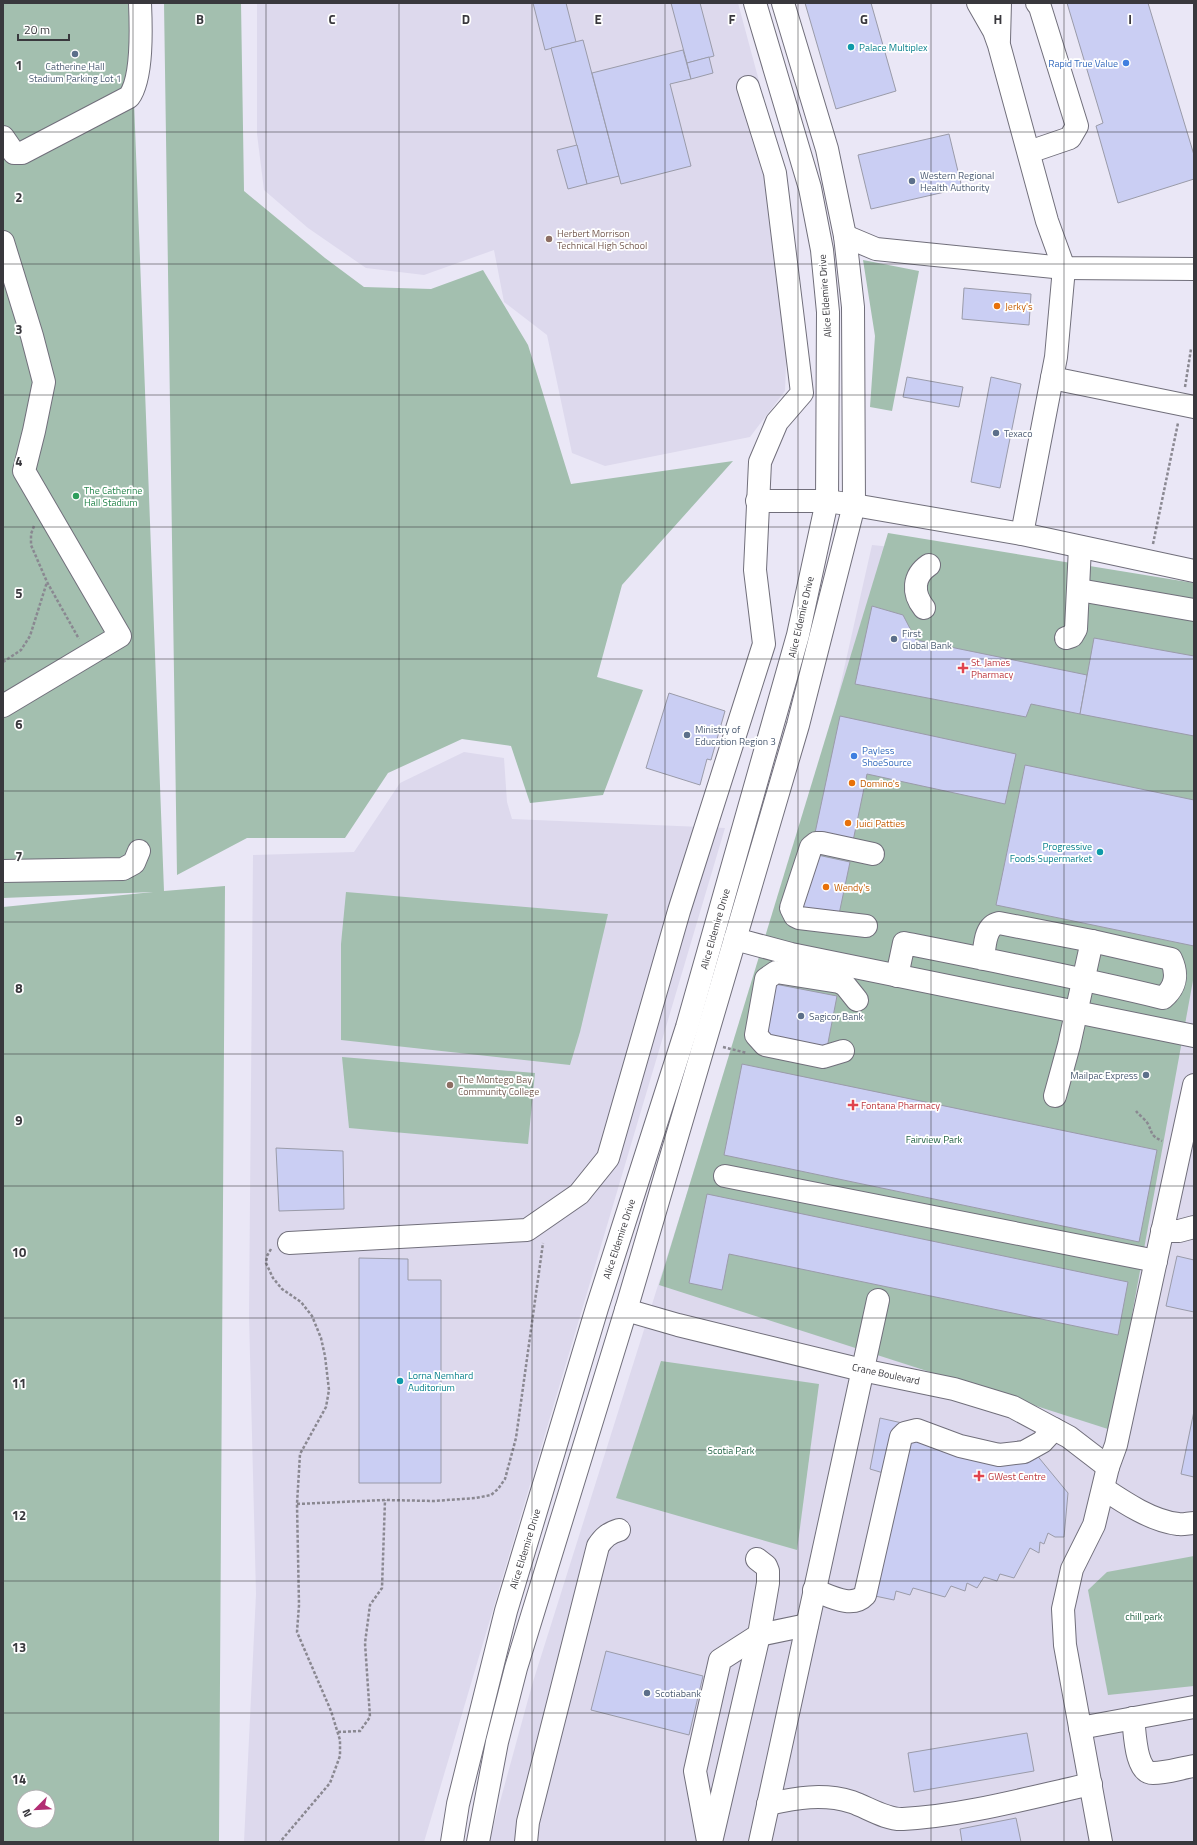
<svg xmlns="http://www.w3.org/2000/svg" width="1197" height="1845" font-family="'Titillium Web',sans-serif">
<rect width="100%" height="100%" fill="#eae7f6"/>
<g fill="#ddd9ed">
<path d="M257,3H738L766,107L764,178L778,254L787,337L785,391L750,437L605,466L572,453L547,335L504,302L494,250L424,275L366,268L308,228L264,190L257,134Z"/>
<path d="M872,545L1020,560L1194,588V1842H489L532,1685L823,762Z"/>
<path d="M464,752L504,758L507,802L512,819L725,828L424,1842H244L256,1594L249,1316L253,855L354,852L400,783Z"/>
</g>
<g fill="#a3bfaf" fill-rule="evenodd">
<path d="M3,3H136L134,101L164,891L225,886L219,1842H3V907L153,892L3,898ZM24,1797H48V1821H24Z"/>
<path d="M164,3H241L244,191L325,258L364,287L431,289L483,270L528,345L571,484L733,461L622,585L597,677L643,690L603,795L530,803L511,746L462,739L388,773L345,838H247L177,875Z"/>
<path d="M863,260L919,271L892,411L870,407L875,336Z"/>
<path d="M888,533L1194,583V975L1111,1430L659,1285Z"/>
<path d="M346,892L608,914L580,1032L570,1065L341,1040V944Z"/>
<path d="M342,1057L535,1073L528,1144L349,1128Z"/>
<path d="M661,1361L819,1384L797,1550L616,1498Z"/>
<path d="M1194,1556V1686L1108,1695L1088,1590L1107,1572Z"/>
</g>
<g fill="#cacef3" stroke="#9a9ba9">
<path d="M533,3H566L576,42L545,50Z"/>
<path d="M671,3H700L714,56L687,63Z"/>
<path d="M805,3H871L896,91L836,109Z"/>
<path d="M1067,3H1148L1194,155V179L1118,203L1096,126L1103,123Z"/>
<path d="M583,40L619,176L587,184L551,48Z"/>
<path d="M683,50L691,79L670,84L691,166L621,184L592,73Z"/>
<path d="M709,57L713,73L691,79L687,63Z"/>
<path d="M949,134L962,188L871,209L858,155Z"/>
<path d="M577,145L587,184L568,189L557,150Z"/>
<path d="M964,288L1031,294L1029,325L962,319Z"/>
<path d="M907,377L963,387L959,407L903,397Z"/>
<path d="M991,377L1021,384L1000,488L971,482Z"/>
<path d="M872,606L903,615L916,640L1087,675L1080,714L1031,704L1026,717L855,684Z"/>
<path d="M1094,638L1194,656V736L1080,714Z"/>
<path d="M669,693L725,711L711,760L707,759L700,785L646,768Z"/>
<path d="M840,716L1016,754L1005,804L867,774L853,841L815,833Z"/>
<path d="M1025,765L1194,800V946L996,905Z"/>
<path d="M813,854L850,862L838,919L801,911Z"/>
<path d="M775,984L837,996L827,1048L765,1036Z"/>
<path d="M742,1064L1157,1150L1139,1242L724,1155Z"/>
<path d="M276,1148L343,1151L344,1209L279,1211Z"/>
<path d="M707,1194L1128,1282L1118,1335L729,1254L722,1290L689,1283Z"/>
<path d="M1177,1256L1194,1260V1312L1166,1306Z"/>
<path d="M359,1258L408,1259V1280H441V1483H359Z"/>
<path d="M1194,1411V1477L1181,1474Z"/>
<path d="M880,1418L1035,1453L1068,1493L1064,1537H1055L1048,1533L1044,1544L1040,1542L1039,1553L1030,1548L1014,1578L1000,1574L997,1581L984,1577L977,1588L967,1583L965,1591L951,1586L945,1597L913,1588L910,1595L896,1591L894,1600L875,1596L900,1478L870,1469Z"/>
<path d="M606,1651L703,1676L689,1735L591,1710Z"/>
<path d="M1027,1733L1034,1771L914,1792L908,1753Z"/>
<path d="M1016,1818L1021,1842H962L960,1829Z"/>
</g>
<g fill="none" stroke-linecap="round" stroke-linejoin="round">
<g stroke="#716f7b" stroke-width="24">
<g id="minor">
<path d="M978,3L994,31L999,45L1047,221L1064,268L1056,357L1022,534"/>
<path d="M999,40L1000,3"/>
<path d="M3,137L14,153H22L129,97C143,78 141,26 140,3"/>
<path d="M1029,152L1070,138L1077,126L1040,7L1037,3"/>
<path d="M845,236L876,249L1064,268L1194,269"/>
<path d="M3,242L32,336L44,382L34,431L24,471L120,636L3,706"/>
<path d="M1052,378L1194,407"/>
<path d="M757,501H827L854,505L1022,534L1194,571"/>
<path d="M1079,590L1194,610"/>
<path d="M924,608C912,593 913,576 929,565"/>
<path d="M1066,638L1072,636L1076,629L1080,547"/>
<path d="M3,871L123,869L134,863L139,851"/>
<path d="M866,926L799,918L795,916L791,908L811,847L816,843H822L873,854"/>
<path d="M735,939L791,954L1194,1036"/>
<path d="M897,976L904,943C990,960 1077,977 1163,998C1176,987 1178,974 1171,959L1092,941L999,923C984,926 985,947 983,959"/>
<path d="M843,1051L823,1057L765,1045L756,1035L766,979L776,972L839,982L845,985L857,1000"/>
<path d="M1055,1096L1069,1045L1092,941"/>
<path d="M725,1176L1156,1261"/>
<path d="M1162,1231H1179L1194,1227"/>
<path d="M289,1243L527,1230L579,1194L608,1158L679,911L764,644L755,570L760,462L777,422L802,393L775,173L748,87"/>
<path d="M626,1310L678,1325L862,1370L954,1389L1013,1407L1069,1437L1108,1467"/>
<path d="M1104,1489C1125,1503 1152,1521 1178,1524C1183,1525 1189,1523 1194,1523"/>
<path d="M814,1590C830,1596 852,1609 865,1595L901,1437L905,1433L917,1430L960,1446L999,1455L1024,1452L1042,1442L1054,1429"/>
<path d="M1133,1718C1135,1732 1135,1773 1153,1773C1166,1773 1181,1768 1194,1766"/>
<path d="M1080,1728L1194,1707"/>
<path d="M768,1804C796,1798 823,1793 852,1802C867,1807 886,1820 903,1819C963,1816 1032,1797 1091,1784"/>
<path d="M708,1841L695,1771L720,1660L759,1635L807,1625"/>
<path d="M526,1842L528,1822L598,1546C604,1537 609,1533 619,1530"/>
<path d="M711,1842L759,1635L768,1583V1571L766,1566L757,1559"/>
<path d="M760,1842L878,1300"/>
<path d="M1101,1842L1065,1645L1063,1609L1072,1569L1094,1525L1108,1467L1116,1445L1194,1085"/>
</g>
</g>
<g stroke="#716f7b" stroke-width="24">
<g id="major">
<path d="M452,1842L458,1804L506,1611L597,1308L687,1027L798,635L827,501L828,312L822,250L810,188L755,3"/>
<path d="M478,1842L497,1742L516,1668L626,1310L798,725L854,505L853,307L845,236L827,149L783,3"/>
</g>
</g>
<g stroke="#8a8891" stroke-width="2.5" stroke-dasharray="3 2" stroke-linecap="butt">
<path d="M1185,387L1191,349"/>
<path d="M34,526L31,534V545L47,582L79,639"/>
<path d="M1153,544L1178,423"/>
<path d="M3,662L21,650L30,636L47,582"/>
<path d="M723,1047L747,1053"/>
<path d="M1136,1111C1139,1115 1145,1119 1148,1124C1153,1134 1150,1135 1162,1141"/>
<path d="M271,1249L267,1256L266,1263L273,1278L282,1289L301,1302L312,1316L321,1338L325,1356L329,1390L326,1407L300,1454L297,1504L299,1605L297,1632L331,1711L340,1740V1756L330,1783L280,1842"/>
<path d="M297,1504L385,1500L434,1501L476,1498L491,1495L498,1489L505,1479L516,1438L543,1243"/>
<path d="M338,1732L360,1731L370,1717L365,1643L370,1605L382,1588L385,1500"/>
</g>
<use href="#minor" stroke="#fff" stroke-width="22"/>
<use href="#major" stroke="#fff" stroke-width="22"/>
</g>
<path fill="none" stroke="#39383d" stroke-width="1" stroke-opacity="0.55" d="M133,3V1842M266,3V1842M399,3V1842M532,3V1842M665,3V1842M798,3V1842M931,3V1842M1064,3V1842M3,132H1194M3,264H1194M3,395H1194M3,527H1194M3,659H1194M3,791H1194M3,922H1194M3,1054H1194M3,1186H1194M3,1318H1194M3,1450H1194M3,1581H1194M3,1713H1194"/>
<g fill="#0f9aa8" stroke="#fff" stroke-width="1.5">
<circle cx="851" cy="47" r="4"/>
<circle cx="1100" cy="852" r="4"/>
<circle cx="400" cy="1381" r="4"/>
</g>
<g fill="#5c6f8a" stroke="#fff" stroke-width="1.5">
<circle cx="75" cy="54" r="4"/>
<circle cx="912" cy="181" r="4"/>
<circle cx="996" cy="433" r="4"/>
<circle cx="894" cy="639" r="4"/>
<circle cx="687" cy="735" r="4"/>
<circle cx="801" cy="1016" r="4"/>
<circle cx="1146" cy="1075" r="4"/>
<circle cx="647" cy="1693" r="4"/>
</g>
<g fill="#3f7fe0" stroke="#fff" stroke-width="1.5">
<circle cx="1126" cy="63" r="4"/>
<circle cx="854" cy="756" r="4"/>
</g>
<g fill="#8d6e63" stroke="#fff" stroke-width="1.5">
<circle cx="549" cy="239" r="4"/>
<circle cx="450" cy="1085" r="4"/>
</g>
<g fill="#e8710a" stroke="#fff" stroke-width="1.5">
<circle cx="997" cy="306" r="4"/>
<circle cx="852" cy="783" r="4"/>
<circle cx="848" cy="823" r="4"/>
<circle cx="826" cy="887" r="4"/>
</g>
<circle fill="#2e9e5b" stroke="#fff" stroke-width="1.5" cx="76" cy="496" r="4"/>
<g fill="#e0444e" stroke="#fff" stroke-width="1.5">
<path d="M961 662h4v4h4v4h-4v4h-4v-4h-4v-4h4z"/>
<path d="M851 1099h4v4h4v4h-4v4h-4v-4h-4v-4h4z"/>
<path d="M977 1470h4v4h4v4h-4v4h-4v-4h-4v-4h4z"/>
</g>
<g text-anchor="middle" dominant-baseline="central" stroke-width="3.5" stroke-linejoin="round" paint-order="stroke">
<g font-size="10" fill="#0d838f" stroke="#fff" text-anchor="start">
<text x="859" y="47">Palace Multiplex</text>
<text x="1092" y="846" text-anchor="end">Progressive<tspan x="1092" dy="12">Foods Supermarket</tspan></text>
<text x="408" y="1375">Lorna Nemhard<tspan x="408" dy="12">Auditorium</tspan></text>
</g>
<g font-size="10" fill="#366cbe" stroke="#fff" text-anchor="end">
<text x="1118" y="63">Rapid True Value</text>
<text x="862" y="750" text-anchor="start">Payless<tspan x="862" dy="12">ShoeSource</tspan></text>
</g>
<g font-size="10" fill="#4e5e75" stroke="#fff" text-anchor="start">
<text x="75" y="66" text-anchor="middle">Catherine Hall<tspan x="75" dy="12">Stadium Parking Lot 1</tspan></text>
<text x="920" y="175">Western Regional<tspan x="920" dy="12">Health Authority</tspan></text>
<text x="1004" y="433">Texaco</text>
<text x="902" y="633">First<tspan x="902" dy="12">Global Bank</tspan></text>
<text x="695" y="729">Ministry of<tspan x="695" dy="12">Education Region 3</tspan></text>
<text x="809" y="1016">Sagicor Bank</text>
<text x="1138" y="1075" text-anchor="end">Mailpac Express</text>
<text x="655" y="1693">Scotiabank</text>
</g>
<g font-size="10" fill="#785e54" stroke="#fff" text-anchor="start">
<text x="557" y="233">Herbert Morrison<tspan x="557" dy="12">Technical High School</tspan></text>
<text x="458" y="1079">The Montego Bay<tspan x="458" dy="12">Community College</tspan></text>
</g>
<g font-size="10" fill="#39383d" stroke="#fff">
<text transform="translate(825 296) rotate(-94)">Alice Eldemire Drive</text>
<text transform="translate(801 617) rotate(-77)">Alice Eldemire Drive</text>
<text transform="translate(715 929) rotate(-74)">Alice Eldemire Drive</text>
<text transform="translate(619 1239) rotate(-72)">Alice Eldemire Drive</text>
<text transform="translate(886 1374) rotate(12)">Crane Boulevard</text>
<text transform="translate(525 1549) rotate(-73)">Alice Eldemire Drive</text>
</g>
<g font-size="10" fill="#c56008" stroke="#fff" text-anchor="start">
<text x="1005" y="306">Jerky's</text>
<text x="860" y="783">Domino's</text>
<text x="856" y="823">Juici Patties</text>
<text x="834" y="887">Wendy's</text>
</g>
<g font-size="10" fill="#27864d" stroke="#fff" text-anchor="start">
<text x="84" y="490">The Catherine<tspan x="84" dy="12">Hall Stadium</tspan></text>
</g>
<g font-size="10" fill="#be3a42" stroke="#fff" text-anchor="start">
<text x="971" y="662">St. James<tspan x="971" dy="12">Pharmacy</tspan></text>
<text x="861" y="1105">Fontana Pharmacy</text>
<text x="988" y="1476">GWest Centre</text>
</g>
<g font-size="10" fill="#226244" stroke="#fff">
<text x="934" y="1139">Fairview Park</text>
<text x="731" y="1450">Scotia Park</text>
<text x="1144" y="1616">chill park</text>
</g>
</g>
<g font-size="13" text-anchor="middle" font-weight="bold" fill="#39383d" stroke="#fff" stroke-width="3.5" stroke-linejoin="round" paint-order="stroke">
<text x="200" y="24">B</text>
<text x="332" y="24">C</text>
<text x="466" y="24">D</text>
<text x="598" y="24">E</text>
<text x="732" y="24">F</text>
<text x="864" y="24">G</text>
<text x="998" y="24">H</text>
<text x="1130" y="24">I</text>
<text x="19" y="70">1</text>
<text x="19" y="202">2</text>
<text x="19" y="334">3</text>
<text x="19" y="466">4</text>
<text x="19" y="598">5</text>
<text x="19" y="729">6</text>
<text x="19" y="861">7</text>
<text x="19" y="993">8</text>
<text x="19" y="1125">9</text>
<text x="19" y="1257">10</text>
<text x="19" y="1388">11</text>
<text x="19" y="1520">12</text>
<text x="19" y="1652">13</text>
<text x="19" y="1784">14</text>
</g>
<rect width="1197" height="1845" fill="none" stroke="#39383d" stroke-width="8"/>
<g transform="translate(36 1809) rotate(246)"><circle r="19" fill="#ffffff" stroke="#b0afb1"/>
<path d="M0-3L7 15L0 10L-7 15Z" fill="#b22d73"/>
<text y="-6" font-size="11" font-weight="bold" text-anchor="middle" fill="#39383d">N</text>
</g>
<path d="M18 34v6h51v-6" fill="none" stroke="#39383d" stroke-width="2"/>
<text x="24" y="34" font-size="12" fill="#39383d" stroke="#ffffff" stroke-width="3" paint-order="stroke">20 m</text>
</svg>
